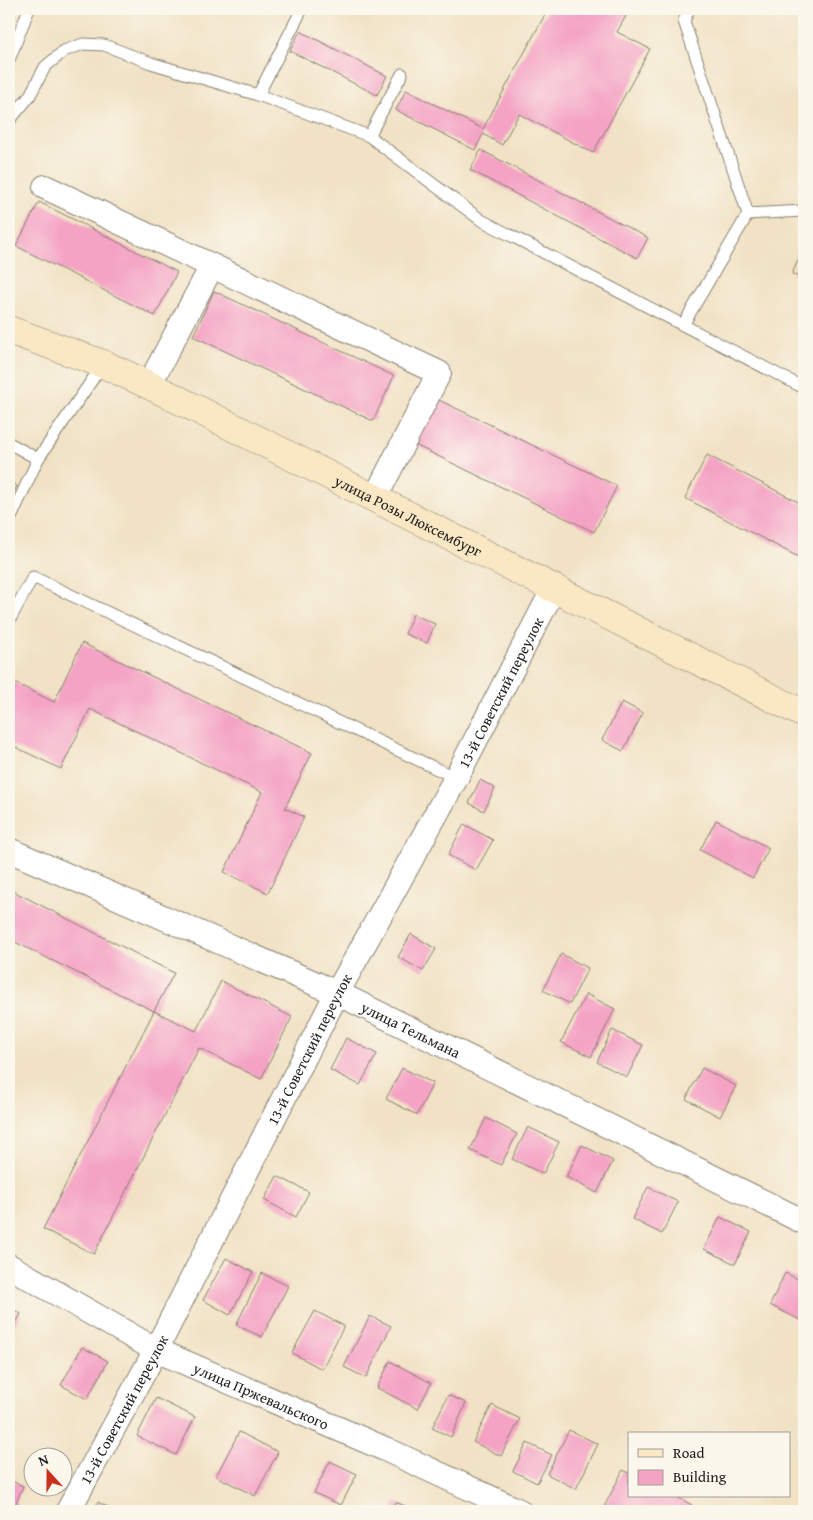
<svg xmlns="http://www.w3.org/2000/svg" width="813" height="1520" font-family="'Gentium Book Plus',serif">
<rect width="100%" height="100%" fill="#fbf7ec"/>
<filter id="ink" filterUnits="userSpaceOnUse"><feTurbulence type="fractalNoise" baseFrequency=".02" numOctaves="2"/><feDisplacementMap in="SourceGraphic" scale="10" xChannelSelector="R" yChannelSelector="G"/><feConvolveMatrix kernelMatrix="1 2 1 2 8 2 1 2 1" color-interpolation-filters="sRGB"/></filter>
<filter id="wash" filterUnits="userSpaceOnUse"><feTurbulence type="fractalNoise" baseFrequency=".0096" numOctaves="4" result="noise"/><feDisplacementMap in="SourceGraphic" scale="20" xChannelSelector="R" yChannelSelector="G"/><feGaussianBlur stdDeviation="1.12" result="paint"/><feColorMatrix in="noise" values="0 0 0 0 0 0 0 0 0 0 0 0 0 0 0 0 0 1.4 0 .05"/><feComposite in="paint" operator="in"/></filter>
<g filter="url(#wash)">
<rect width="100%" height="100%" fill="#f1e2c5"/>
<g id="blocks">
<g fill="#f4a3c4">
<path d="M548,9H630L617,32L650,49L593,153L519,114L502,145L483,134L475,150L396,110L406,90L483,129Z"/>
<path d="M300,31L387,76L377,95L290,51Z"/>
<path d="M481,150L648,238L637,258L470,170Z"/>
<path d="M39,202L177,272L155,316L16,246Z"/>
<path d="M804,247V279L792,274Z"/>
<path d="M214,291L394,376L373,421L193,336Z"/>
<path d="M437,399L617,486L594,532L415,445Z"/>
<path d="M707,455L804,505V560L685,498Z"/>
<path d="M9,481L17,486L9,503Z"/>
<path d="M413,614L435,624L427,643L405,634Z"/>
<path d="M82,643L312,753L285,808L304,817L268,893L224,872L262,792L90,709L61,769L9,744V680L54,702Z"/>
<path d="M622,702L643,713L623,751L602,740Z"/>
<path d="M480,780L495,788L484,811L469,803Z"/>
<path d="M716,820L769,848L753,878L700,850Z"/>
<path d="M464,824L493,840L476,870L448,855Z"/>
<path d="M9,889L174,973L154,1011L9,939Z"/>
<path d="M411,934L436,949L423,971L398,957Z"/>
<path d="M561,954L588,968L570,1004L543,990Z"/>
<path d="M221,981L292,1017L261,1079L199,1048L94,1254L43,1229L154,1011L196,1031Z"/>
<path d="M586,994L615,1009L591,1057L561,1042Z"/>
<path d="M612,1030L643,1045L627,1077L597,1062Z"/>
<path d="M346,1038L377,1054L360,1085L330,1070Z"/>
<path d="M402,1068L433,1083L417,1115L386,1099Z"/>
<path d="M702,1068L736,1086L720,1117L686,1099Z"/>
<path d="M486,1118L517,1134L501,1165L470,1150Z"/>
<path d="M528,1127L559,1142L543,1174L512,1159Z"/>
<path d="M582,1145L613,1161L597,1193L566,1177Z"/>
<path d="M277,1176L309,1192L296,1217L264,1200Z"/>
<path d="M648,1187L678,1202L662,1234L632,1219Z"/>
<path d="M720,1217L751,1232L735,1264L704,1249Z"/>
<path d="M226,1258L253,1272L230,1315L203,1300Z"/>
<path d="M262,1273L288,1286L262,1337L236,1325Z"/>
<path d="M785,1273L804,1282V1312L800,1320L770,1305Z"/>
<path d="M9,1307L21,1314L9,1336Z"/>
<path d="M315,1311L344,1326L322,1369L292,1353Z"/>
<path d="M370,1316L391,1326L366,1378L344,1367Z"/>
<path d="M82,1347L108,1361L87,1399L61,1385Z"/>
<path d="M390,1361L431,1383L418,1409L377,1388Z"/>
<path d="M448,1395L466,1403L451,1437L432,1428Z"/>
<path d="M156,1398L195,1417L176,1455L137,1436Z"/>
<path d="M492,1405L520,1419L501,1456L473,1442Z"/>
<path d="M569,1430L598,1444L576,1489L547,1474Z"/>
<path d="M239,1432L278,1452L255,1496L216,1476Z"/>
<path d="M527,1443L552,1455L537,1483L513,1471Z"/>
<path d="M330,1461L357,1474L341,1505L314,1493Z"/>
<path d="M623,1470L629,1473V1496H675L692,1505L689,1511H602Z"/>
<path d="M9,1480L23,1486L13,1511H9Z"/>
<path d="M98,1502L115,1511H93Z"/>
<path d="M396,1502L416,1511H392Z"/>
</g>
</g>
</g>
<g filter="url(#ink)">
<use href="#blocks" fill-opacity="0" stroke="#867f70" stroke-width="1"/>
<g fill="none" stroke-linecap="round" stroke-linejoin="round">
<g stroke="#867f70" stroke-width="13">
<g id="lane">
<path d="M9,60L29,9"/>
<path d="M258,95L302,9"/>
<path d="M9,121L29,97L45,67L64,51L83,44L104,45L151,63L258,95L369,136L481,220L804,388"/>
<path d="M369,136L402,74"/>
<path d="M748,214L804,211"/>
<path d="M683,325L748,214L684,21L689,9"/>
<path d="M9,443L38,459"/>
<path d="M9,522L38,459L103,364"/>
<path d="M9,621L33,577L456,778"/>
</g>
</g>
<g stroke="#867f70" stroke-width="26">
<g id="street">
<path d="M45,187L439,373L375,498"/>
<path d="M149,385L212,266"/>
<path id="s1" d="M11,851L337,993L804,1222"/>
<path id="s2" d="M9,1266L156,1350L385,1449L519,1511"/>
<path id="s3" d="M68,1511L156,1350L337,993L456,778L554,588"/>
</g>
</g>
<g stroke="#867f70" stroke-width="29">
<g id="secondary">
<path id="s4" d="M9,330L103,364L149,385L804,714"/>
</g>
</g>
<use href="#lane" stroke="#fff" stroke-width="11"/>
<use href="#street" stroke="#fff" stroke-width="24"/>
<use href="#secondary" stroke="#fae7c3" stroke-width="28"/>
</g>
</g>
<g text-anchor="middle" dominant-baseline="central" stroke-width="4" stroke-linejoin="round" paint-order="stroke">
<g font-size="15" fill="#1c1c1c" stroke="#fbf7ec">
<text stroke="none"><textPath href="#s4" startOffset="441">улица Розы Люксембург</textPath></text>
<text stroke="none"><textPath href="#s3" startOffset="926">13-й Советский переулок</textPath></text>
<text stroke="none"><textPath href="#s1" startOffset="438">улица Тельмана</textPath></text>
<text stroke="none"><textPath href="#s3" startOffset="521">13-й Советский переулок</textPath></text>
<text stroke="none"><textPath href="#s2" startOffset="284">улица Пржевальского</textPath></text>
<text stroke="none"><textPath href="#s3" startOffset="116">13-й Советский переулок</textPath></text>
</g>
</g>
<rect width="813" height="1520" fill="none" stroke="#fbf7ec" stroke-width="30"/>
<rect x="628" y="1432" width="162" height="65" fill="#fbf7ec" stroke="#a29f99"/>
<rect x="638" y="1449" width="25" height="8" fill="#fae7c3" stroke="#a29f99"/>
<text x="673" y="1458" font-size="15" fill="#1c1c1c">Road</text>
<rect x="638" y="1470" width="25" height="15" fill="#f4a3c4" stroke="#a29f99"/>
<text x="673" y="1482" font-size="15" fill="#1c1c1c">Building</text>
<g transform="translate(48 1472) rotate(339)"><circle r="24" fill="#fbf7ec" stroke="#a29f99"/>
<path d="M0-4L9 19L0 12L-9 19Z" fill="#c8321e"/>
<text y="-8" font-size="14" font-weight="bold" text-anchor="middle" fill="#1c1c1c">N</text>
</g>
</svg>
